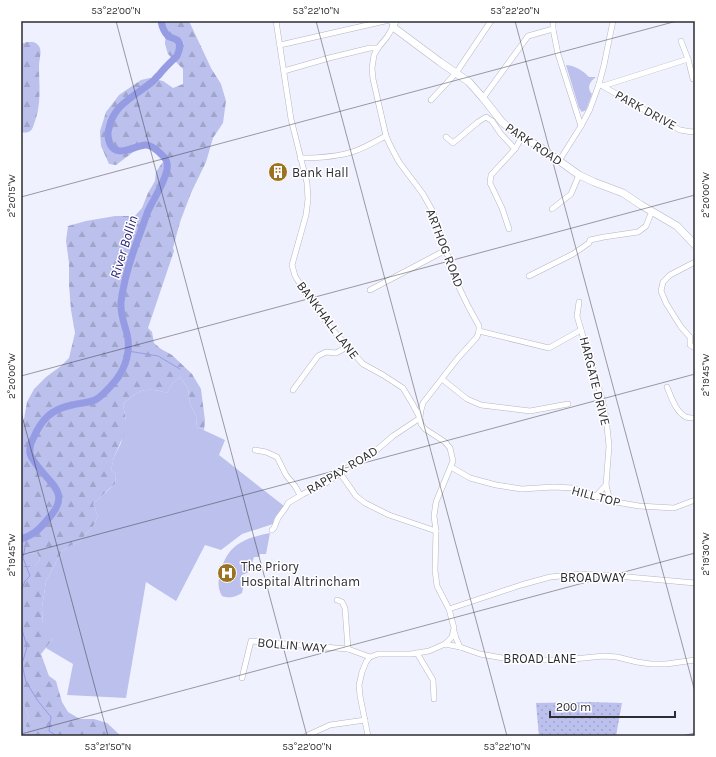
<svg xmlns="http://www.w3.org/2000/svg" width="716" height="757" font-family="Karla,sans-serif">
<defs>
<pattern id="forest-firs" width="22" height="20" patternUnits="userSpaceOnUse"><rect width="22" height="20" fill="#bbc0ed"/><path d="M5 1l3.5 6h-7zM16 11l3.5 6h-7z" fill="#a1a5cc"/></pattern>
<pattern id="park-dots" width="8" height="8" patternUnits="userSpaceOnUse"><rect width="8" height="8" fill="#bbc0ed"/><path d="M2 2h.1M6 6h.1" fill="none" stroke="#a1a5cc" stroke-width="1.8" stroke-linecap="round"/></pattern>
</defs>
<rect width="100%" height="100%" fill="#f0f1fe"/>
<g fill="#bbc0ed">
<path d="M566,65C576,66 582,70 589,77H596C590,81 586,88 592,94L586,110L582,112L579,108Z"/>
<path d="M180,377L188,388L190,404L196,416L197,427L225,440L219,455L284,506L274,519L273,524L242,534L221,550L205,545L176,601L146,582L126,698L67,695L73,664L46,648L53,639L43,626L42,608L46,581L62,551L70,546L79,542L94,525L98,516L93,504L115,484L116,474L111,470L114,457L121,443L126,421L123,404C140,389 146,387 167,393L172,384Z"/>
<path d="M270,533L266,554H260L259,557H254L252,563V571L242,575L240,579L243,588L242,593C235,597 230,599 222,596C217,587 218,580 221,571C227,545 245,538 270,533Z"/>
<path d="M37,553L40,559L35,566H21V554Z"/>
<path d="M21,701L26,708L29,717L26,725L27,736H21Z"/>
</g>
<g fill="url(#forest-firs)">
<path d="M161,21H189L211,68L221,84L226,101L223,123L213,138L206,162L191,193L180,222L173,248L174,251L148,328L152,332L154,343L161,349L172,355L192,374L201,389L205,421L204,430L197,427L196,416L190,404L188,388L180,377L172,384L167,393C146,387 140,389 123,404L126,421V430L114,457L111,470L116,474L115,484C107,490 101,497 93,504L98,516L94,525L79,542L70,546L62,551L46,581L42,608L43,625L51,630L53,639L41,654L49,676L56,681L62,702L68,712L80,719H94L107,723L121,736H27L26,725L29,717L26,708L21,701V566H35L40,559L37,553L21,554V423L24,419L27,402L34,389L46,377L61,366L69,358L75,333L71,310L69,285V263L66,241L68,226L86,221L115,216H128L133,218L142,208L148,193L155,181L156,172L162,163L167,161L163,156L151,147H140L116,165L109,164L101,146L100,131L106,112L119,95L141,80L150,78L163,81L173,88L183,84V69L168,54L165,44L166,28Z"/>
<path d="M27,42C31,42 35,41 38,45C43,50 39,59 39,66C39,86 42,104 34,124C32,131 29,134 21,132V44Z"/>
</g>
<path fill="url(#park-dots)" d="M588,702L622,703L616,736H539L536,703Z"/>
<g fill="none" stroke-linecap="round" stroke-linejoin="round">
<g stroke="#969ce4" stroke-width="1">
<path d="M128,351L158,356L180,369"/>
<path d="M21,592L25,581L30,576L23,558L27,537"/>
<path d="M21,626L27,647L22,664L26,682L38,701L51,717L49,731L57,736"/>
</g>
<path stroke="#969ce4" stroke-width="7" d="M21,539C33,535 39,530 47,520C74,492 48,484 34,461C31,457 29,453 30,449C30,446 31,442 33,439C41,420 51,409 72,405C80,403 88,403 95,400C103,396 110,387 116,380C126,367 131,350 127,334C124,323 120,313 121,302C124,279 131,257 139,236C142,228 145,219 148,211C154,198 164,184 167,170C168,164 167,159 162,155C158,151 152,145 146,145C135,145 117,159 110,144C108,139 107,134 109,128C114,104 135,96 152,82C155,80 156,77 159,75C164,68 171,62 177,56C179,51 182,44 177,40C174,38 171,38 168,36C164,32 162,27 161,21"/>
<g stroke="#b4b6c4" stroke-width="6">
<g id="minor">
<path d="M276,21L291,119L307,183L308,199L306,215L292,265L295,276L307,295L330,327L363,364L383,375L403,388L412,403L420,418L421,424L425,429L445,442L450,448L453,461L436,502L434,516L436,531L435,570L437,586L449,609L454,628L452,637L445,644"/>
<path d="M553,21V29L558,54L581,126"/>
<path d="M393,27L387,37L378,48L374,55L372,68L373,79L386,136L390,145L399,162L423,194L432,210L457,283L468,306L479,326V331L477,337L458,358L423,403L421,410L420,417"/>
<path d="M681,41L688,59L693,79"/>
<path d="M280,45L385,21H389L395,23"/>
<path d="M284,71L329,58L370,48H378"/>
<path d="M599,84L680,130L692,132L695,131"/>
<path d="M603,86L688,59"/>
<path d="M483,98L523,43L528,36L553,29"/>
<path d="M431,100L456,73L491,21"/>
<path d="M446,137L453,143L478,122L486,117L492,121L501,134L515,149"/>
<path d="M300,158C318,158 338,157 355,151C366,147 376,141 386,136"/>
<path d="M559,161L581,126L590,109L599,84L604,65L613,21"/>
<path d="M552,209L571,194L579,175"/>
<path d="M509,229L502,208L490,183L491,175L515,149L522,137"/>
<path d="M695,262L670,275L663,282L661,291L666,303L681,327L690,337V345L695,348"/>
<path d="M529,276L573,254L589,243L590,240L604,237L638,232L646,226L652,211"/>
<path d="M370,290L446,250"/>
<path d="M579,302L577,316L592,367L601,395L606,417L609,446L606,485L610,501"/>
<path d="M479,331L549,348L581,330"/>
<path d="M442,379L467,399L481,405L530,411L568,404"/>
<path d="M667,387C671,396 675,411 686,417C688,418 692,418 695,418"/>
<path d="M293,390L318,356L326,352L336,353L347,347"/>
<path d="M255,450L266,452L277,457L286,475L295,486L300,495"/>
<path d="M451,467L470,478L496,485L522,489L553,487L573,488L596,496L610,501L639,506L674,508L695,500"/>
<path d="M340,473L356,496L365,503L389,515L436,531"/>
<path d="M596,496L606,485"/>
<path d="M272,530L274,528L278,518L286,507L288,503L303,494L326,483L347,468L372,454L393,436L420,418"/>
<path d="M337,600L342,602L345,608L348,649"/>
<path d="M449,609L521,585L550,577L582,574L617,576L695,583"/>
<path d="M454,631L456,638L460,647"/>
<path d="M417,653L433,680L434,699"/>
<path d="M242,678L251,641L348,649L370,657"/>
<path d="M306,736L330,725L365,720"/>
<path d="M368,736L360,696L359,685L362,672L366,662L370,657L378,654H411L429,651L445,644L460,647L480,654L514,660H563L604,656L617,657L637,662L651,664H666L695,660"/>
</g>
</g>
<g stroke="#b4b6c4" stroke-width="8">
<path id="major" d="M395,21L393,27L440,62L469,82L483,98L502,122L513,131L540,147L579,175L594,182L623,193L641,205L677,226L695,245"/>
</g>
<use href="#minor" stroke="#fff" stroke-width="5"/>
<use href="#major" stroke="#fff" stroke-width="7"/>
</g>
<path fill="none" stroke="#2c2c32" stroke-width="1" stroke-opacity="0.45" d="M116,21L307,736M316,21L507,736M515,21L695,692M21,197L677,21M21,376L695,195M21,412L108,736M21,555L695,374M21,734L695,553M682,736L695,733"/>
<defs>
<g id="building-disc" transform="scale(1)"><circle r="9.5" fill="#9c711f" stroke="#fff"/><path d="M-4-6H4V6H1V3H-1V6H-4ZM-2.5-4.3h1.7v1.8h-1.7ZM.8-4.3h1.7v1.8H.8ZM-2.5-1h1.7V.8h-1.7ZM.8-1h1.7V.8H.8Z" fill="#fff"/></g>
<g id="hospital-disc" transform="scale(1)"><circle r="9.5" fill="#9c711f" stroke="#fff"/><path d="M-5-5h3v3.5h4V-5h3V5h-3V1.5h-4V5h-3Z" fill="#fff"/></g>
</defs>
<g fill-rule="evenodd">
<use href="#building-disc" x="278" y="172"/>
<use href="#hospital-disc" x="227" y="573"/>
</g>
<g text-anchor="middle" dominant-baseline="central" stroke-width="3" stroke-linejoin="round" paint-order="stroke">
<g font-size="13" fill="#2c2c32" stroke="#fff">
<text transform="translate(646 110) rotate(29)">PARK DRIVE</text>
<text transform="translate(534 144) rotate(34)">PARK ROAD</text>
<text transform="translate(445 248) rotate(69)">ARTHOG ROAD</text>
<text transform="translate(328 320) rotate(53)">BANKHALL LANE</text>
<text transform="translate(595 381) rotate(76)">HARGATE DRIVE</text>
<text transform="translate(342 470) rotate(-31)">RAPPAX ROAD</text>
<text transform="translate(596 496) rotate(15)">HILL TOP</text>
<text x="593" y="577">BROADWAY</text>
<text transform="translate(292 645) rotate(5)">BOLLIN WAY</text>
<text x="540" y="658">BROAD LANE</text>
</g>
<g font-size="13" fill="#2c2c32" stroke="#fff" text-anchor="start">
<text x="292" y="172">Bank Hall</text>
<text x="241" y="566">The Priory<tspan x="241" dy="15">Hospital Altrincham</tspan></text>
</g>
<g font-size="14" font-style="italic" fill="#2b2476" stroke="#fff">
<text transform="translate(124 247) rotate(-73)">River Bollin</text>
</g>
</g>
<rect width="716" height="757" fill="none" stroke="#ffffff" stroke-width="44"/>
<path d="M550 711v6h125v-6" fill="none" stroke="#2c2c32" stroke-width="2"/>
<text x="556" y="711" font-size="12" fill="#2c2c32" stroke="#ffffff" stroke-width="3" paint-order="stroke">200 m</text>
<rect x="22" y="22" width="672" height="713" fill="none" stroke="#2c2c32" stroke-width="1.5"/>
<g font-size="10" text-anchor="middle" fill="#2c2c32">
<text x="116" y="14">53°22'00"N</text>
<text x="316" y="14">53°22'10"N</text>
<text x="515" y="14">53°22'20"N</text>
<text transform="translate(705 195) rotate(-90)" y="4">2°20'00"W</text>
<text transform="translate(11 196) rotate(-90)" y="4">2°20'15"W</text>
<text transform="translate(705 375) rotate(-90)" y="4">2°19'45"W</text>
<text transform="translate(11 376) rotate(-90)" y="4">2°20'00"W</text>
<text transform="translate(705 554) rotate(-90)" y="4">2°19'30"W</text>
<text transform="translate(11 555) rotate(-90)" y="4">2°19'45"W</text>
<text x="108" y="750">53°21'50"N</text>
<text x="307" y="750">53°22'00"N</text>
<text x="507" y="750">53°22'10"N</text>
</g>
</svg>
